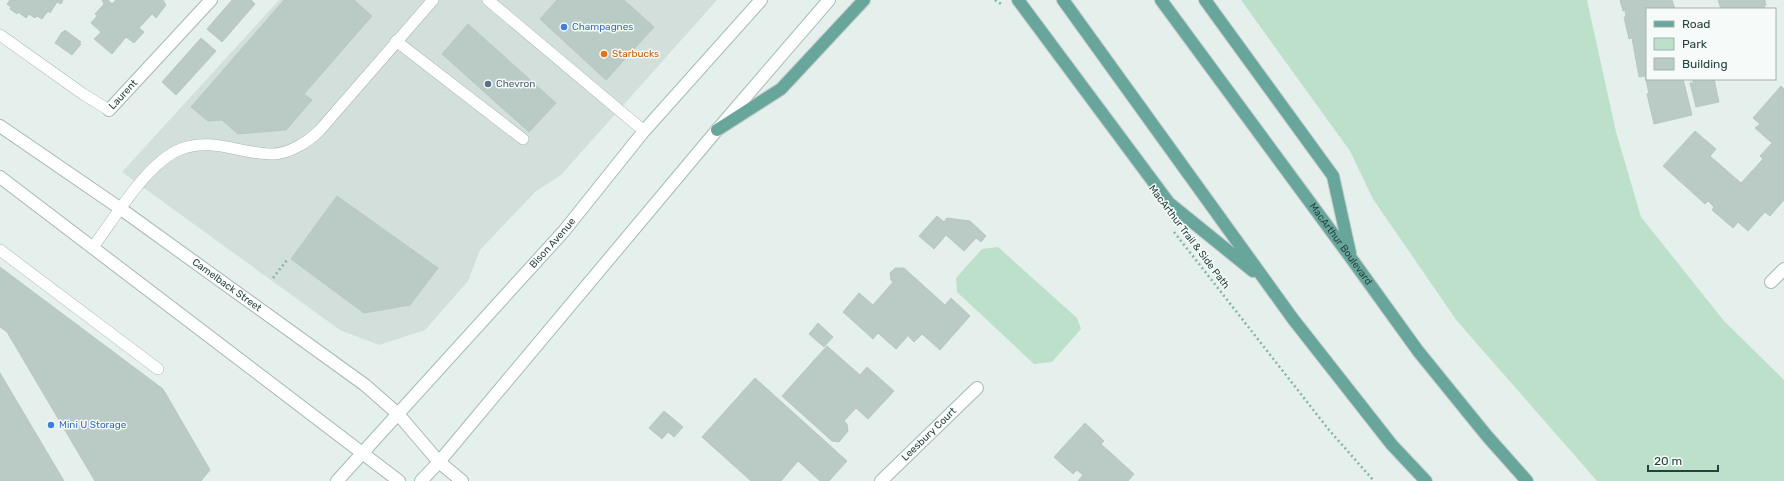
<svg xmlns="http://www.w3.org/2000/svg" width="1784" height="481" font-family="Rubik,sans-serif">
<rect width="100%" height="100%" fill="#e5efeb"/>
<path fill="#d3dfdb" d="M279,0H717L561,175L535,192L480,250L468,281L425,330L379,345L340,330L122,172Z"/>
<g fill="#bde0ca">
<path d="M1241,0H1587L1616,132L1641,217L1724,321L1784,380V481H1597L1457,321L1373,199L1350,151Z"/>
<path d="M998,247L1077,318L1081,329L1052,362L1034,364L957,292L956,278L982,249Z"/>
</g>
<g fill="#bacac5" stroke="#b7c9c3">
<path d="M10,0H63L61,4L57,2L50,13L48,11L42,19L37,16L35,18L29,14L26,18L18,12L17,14L10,9L11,7L7,4Z"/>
<path d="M102,0H108L112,4L116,0H163L166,5L156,18L152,14L139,28L144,32L134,43L126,37L112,54L94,39L101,32L91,23L97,16L95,14L104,4Z"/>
<path d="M232,0H251L255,4L222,42L207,29Z"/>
<path d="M284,0H354L372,16L304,94L312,100L286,130L238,134L222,120L208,121L191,107Z"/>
<path d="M557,0H624L654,27L606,80L540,19Z"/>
<path d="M1620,0H1672L1675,9H1647V79H1683L1692,115L1654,124L1647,94L1649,93L1645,76L1639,77L1632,38L1629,39L1624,17H1626L1625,10L1623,11Z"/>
<path d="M1718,0H1765L1766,5H1764L1765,9H1721Z"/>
<path d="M468,24L556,103L529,132L442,54Z"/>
<path d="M65,30L81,42L79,44H81L72,55L55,43L62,32H63Z"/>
<path d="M201,38L216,51L176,95L162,82Z"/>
<path d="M1693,79H1714L1719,102L1696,107L1690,83H1693Z"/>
<path d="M1781,86L1784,89V200L1770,216L1765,212L1748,231L1738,222L1733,228L1712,210L1714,207L1708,201L1705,204L1663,166L1695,131L1716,149L1710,156L1741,183L1763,159L1760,156L1772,143L1755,128L1760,124L1753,118Z"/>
<path d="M337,196L438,268L410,305L364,313L291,259Z"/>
<path d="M937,216L944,222L947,218L970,221L986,236L981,242L976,238L964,251L946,235L934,249L919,236Z"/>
<path d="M0,267L163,389L210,470L201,481H95L7,332L0,327Z"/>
<path d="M895,268H904L945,305L951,298L970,316L940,350L922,334L914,342L906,334L907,337L896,349L878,333L873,339L843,312L859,293L873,305L893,282L891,280L890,273Z"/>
<path d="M818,323L833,337L824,347L809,334Z"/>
<path d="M827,346L860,375L867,367L894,391L868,419L856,408L844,421L847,424L848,431L839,442L832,441L782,396Z"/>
<path d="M0,373L64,481H0Z"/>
<path d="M755,378L847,461L829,481H820L798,461L781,481H751L702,437Z"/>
<path d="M664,411L683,427L674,437L668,432L662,439L649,428Z"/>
<path d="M1085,423L1104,441L1101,444L1134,474L1128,481H1078L1083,475L1077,470L1073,474L1054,457Z"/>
</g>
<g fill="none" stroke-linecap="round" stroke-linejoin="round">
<g stroke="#a7b8b3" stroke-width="12">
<g id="service">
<path d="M488,0L644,131"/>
<path d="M0,35L83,94L109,110"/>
<path d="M396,41L523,139"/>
<path d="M93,247C115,218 147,162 181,149C212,137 241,154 272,154C289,154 308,142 320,130L433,0"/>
<path d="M0,250L158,369"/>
</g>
</g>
<g stroke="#a7b8b3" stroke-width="14">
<g id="minor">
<path id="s1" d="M109,110L211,0"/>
<path d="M1771,282L1784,269"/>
<path id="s2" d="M881,481L977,388"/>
</g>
</g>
<g stroke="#a7b8b3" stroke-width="14">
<g id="tertiary">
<path id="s3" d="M0,126L121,209L365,385L398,414L439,462L462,481"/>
<path d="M0,177L399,481"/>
</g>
</g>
<g stroke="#a3bbb5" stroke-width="14">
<g id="secondary">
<path id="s4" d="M337,481L564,231L644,131L761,0"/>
<path d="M421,481L439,462L717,130L829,0"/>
</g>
</g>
<g stroke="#c1cac9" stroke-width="14">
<g id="primary">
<path d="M1018,0L1169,203L1253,271"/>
<path d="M1063,0L1293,319L1392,445L1426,481"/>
<path id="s5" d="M1161,0L1351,258L1418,351L1487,436L1527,481"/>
<path d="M1205,0L1333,176L1350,253"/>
<path d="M717,130L781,89L864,0"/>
</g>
</g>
<g stroke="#84b4a9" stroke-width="2.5" stroke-dasharray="2 3" stroke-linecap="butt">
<path d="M995,0L1001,4"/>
<path d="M1174,232L1329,430L1374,481"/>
<path d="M273,278L287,260"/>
</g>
<use href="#service" stroke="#fff" stroke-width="11"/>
<use href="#minor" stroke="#fff" stroke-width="12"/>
<use href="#tertiary" stroke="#fff" stroke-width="12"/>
<use href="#secondary" stroke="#fff" stroke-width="12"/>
<use href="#primary" stroke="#68a69c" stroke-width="12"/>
</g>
<g fill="#3f7fe0" stroke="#f6fbf9" stroke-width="1.5">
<circle cx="564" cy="27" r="4"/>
<circle cx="51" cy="425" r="4"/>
</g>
<circle fill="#e8710a" stroke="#f6fbf9" stroke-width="1.5" cx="604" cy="54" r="4"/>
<circle fill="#5c6f8a" stroke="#f6fbf9" stroke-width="1.5" cx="488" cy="84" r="4"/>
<g text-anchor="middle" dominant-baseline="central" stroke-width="3" stroke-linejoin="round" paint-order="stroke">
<g font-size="10" fill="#366cbe" stroke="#f6fbf9" text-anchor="start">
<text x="572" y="27">Champagnes</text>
<text x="59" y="425">Mini U Storage</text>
</g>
<g font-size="10" fill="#c56008" stroke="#f6fbf9" text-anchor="start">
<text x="612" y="54">Starbucks</text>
</g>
<g font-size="10" fill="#4e5e75" stroke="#f6fbf9" text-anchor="start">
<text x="496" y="84">Chevron</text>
</g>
<g font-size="10" fill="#23423d" stroke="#f6fbf9">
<text stroke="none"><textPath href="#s1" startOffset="21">Laurent</textPath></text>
<text transform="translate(1189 237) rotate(53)">MacArthur Trail &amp; Side Path</text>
<text stroke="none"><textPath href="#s4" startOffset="321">Bison Avenue</textPath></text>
<text stroke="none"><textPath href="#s5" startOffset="303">MacArthur Boulevard</textPath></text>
<text stroke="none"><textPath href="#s3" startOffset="277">Camelback Street</textPath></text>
<text stroke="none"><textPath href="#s2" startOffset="67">Leesbury Court</textPath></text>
</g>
</g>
<rect x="1646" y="8" width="130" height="72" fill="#f6fbf9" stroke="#a2b1ae"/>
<rect x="1654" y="21" width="20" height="6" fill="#68a69c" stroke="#a2b1ae"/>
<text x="1682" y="28" font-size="12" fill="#23423d">Road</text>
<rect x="1654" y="38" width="20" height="12" fill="#bde0ca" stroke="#a2b1ae"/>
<text x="1682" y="48" font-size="12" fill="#23423d">Park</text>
<rect x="1654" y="58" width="20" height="12" fill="#bacac5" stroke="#a2b1ae"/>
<text x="1682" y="68" font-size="12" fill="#23423d">Building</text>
<path d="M1648 465v6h70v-6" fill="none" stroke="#23423d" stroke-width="2"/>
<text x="1654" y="465" font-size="12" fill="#23423d" stroke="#f6fbf9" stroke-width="3" paint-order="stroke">20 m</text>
</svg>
